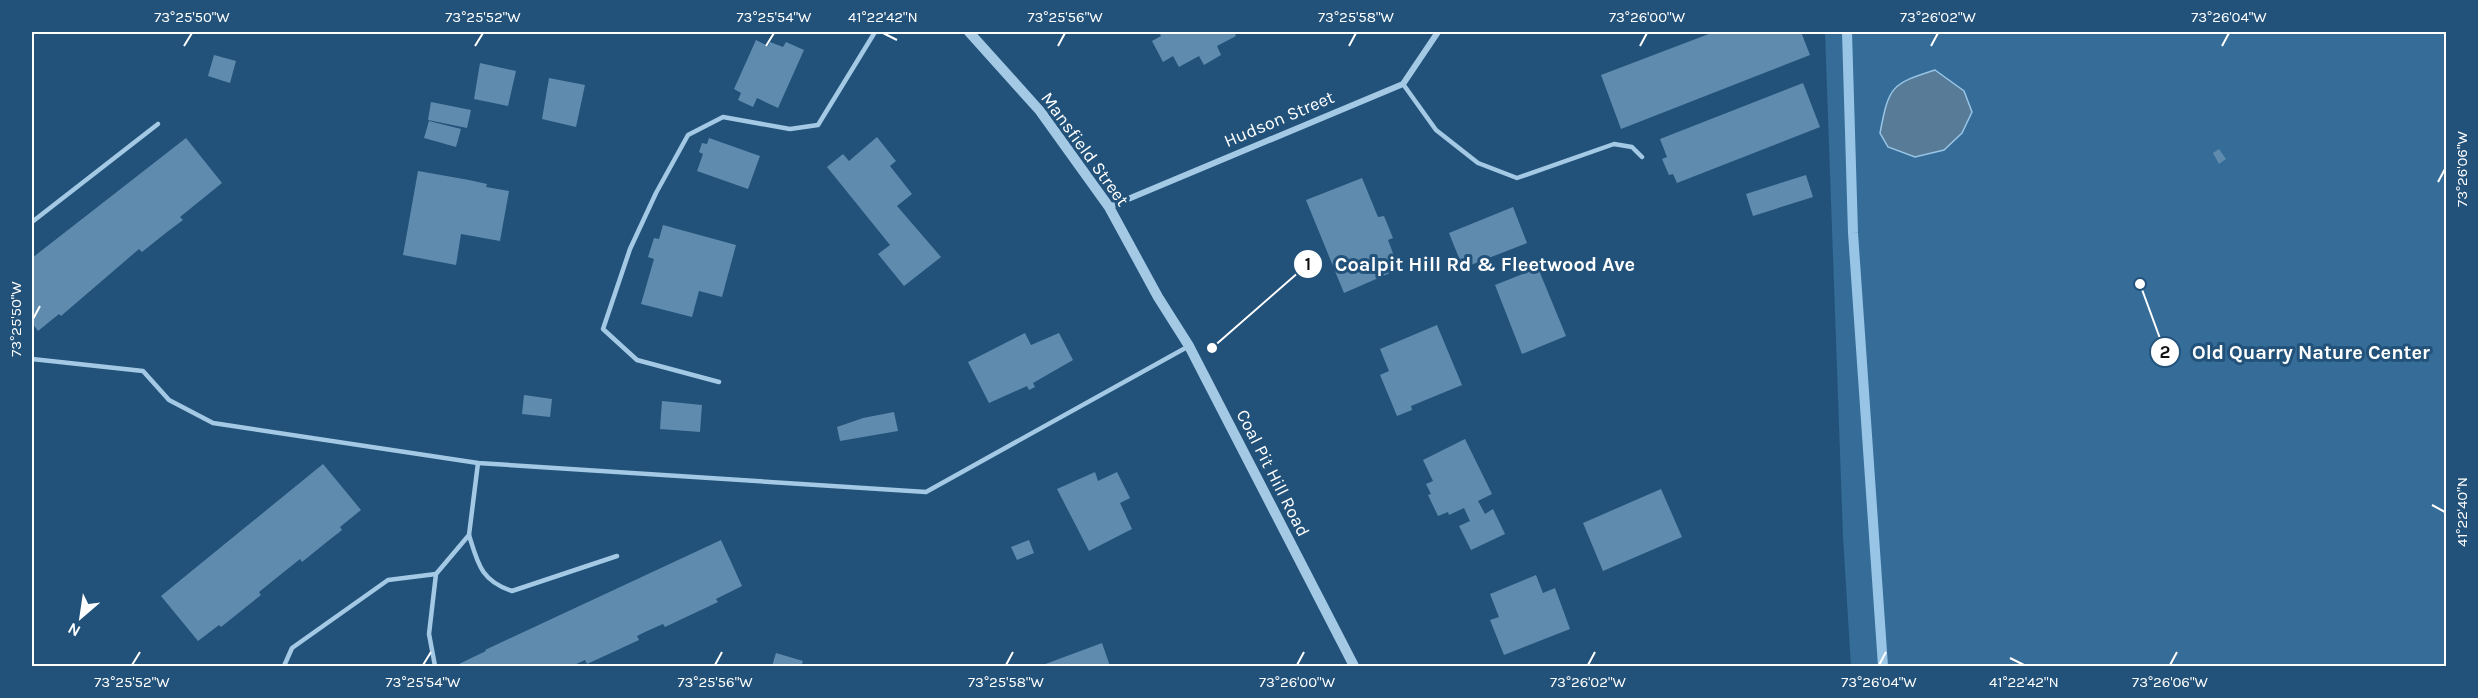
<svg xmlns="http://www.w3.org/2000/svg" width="2478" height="698" font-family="Karla,sans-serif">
<rect width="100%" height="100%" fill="#22527a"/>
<path fill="#356c98" d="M1825,32H2446V666H1851L1843,537Z"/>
<path fill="#587b98" stroke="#98c5e6" stroke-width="1.5" d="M1935,70L1964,91L1972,112L1962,133L1944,150L1915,157L1888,147L1880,133C1889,86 1891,84 1935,70Z"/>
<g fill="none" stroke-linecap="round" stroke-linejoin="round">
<path stroke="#98c5e6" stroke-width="10" d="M1847,32L1853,233L1883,666"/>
</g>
<g fill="#5f8cae">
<path d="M1159,32H1234L1236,36L1217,46L1221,55L1204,65L1199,56L1179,67L1173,56L1163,62L1152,41L1161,36Z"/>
<path d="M1714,32H1801L1810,55L1621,129L1601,75Z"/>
<path d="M756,40L768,46L770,42L783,47L786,42L804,50L778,108L757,98L753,107L738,100L741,93L734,89Z"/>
<path d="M214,55L236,61L230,83L208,76Z"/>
<path d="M480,63L516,71L508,106L474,99Z"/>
<path d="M549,78L585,85L576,127L542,119Z"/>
<path d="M1803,83L1820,127L1677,183L1673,174L1669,175L1662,159L1667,157L1660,139Z"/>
<path d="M431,102L471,110L467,128L428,120Z"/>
<path d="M429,121L461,129L456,147L424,138Z"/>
<path d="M877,137L896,161L890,166L912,194L897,206L941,257L904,286L878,254L890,245L827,167L843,154L849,161Z"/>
<path d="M186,138L222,183L180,217L183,220L167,232L142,252L139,249L61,316L59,314L38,331L32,323V258Z"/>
<path d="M709,138L760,156L748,189L697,171L703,154L699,152L702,143L707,144Z"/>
<path d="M2219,149L2226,159L2219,164L2213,153Z"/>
<path d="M418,171L469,180L487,184L486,187L509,191L500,241L461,234L456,265L403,255Z"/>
<path d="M1806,175L1813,197L1753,216L1746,194Z"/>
<path d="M1362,178L1378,217L1384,216L1393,238L1388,240L1399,269L1344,293L1306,200Z"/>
<path d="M1513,207L1527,243L1463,268L1449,233Z"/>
<path d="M663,225L736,245L722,297L699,291L692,317L641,304L654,259L648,257L654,238L659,239Z"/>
<path d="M1538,268L1566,336L1522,354L1495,285Z"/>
<path d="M1437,325L1462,385L1411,406L1412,410L1397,416L1380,375L1389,371L1380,349Z"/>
<path d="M1025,333L1031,345L1059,333L1073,360L1033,383L1035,387L1029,390L1027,386L989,403L968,362Z"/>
<path d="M524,395L552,399L550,417L522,414Z"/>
<path d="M662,401L702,405L700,432L660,429Z"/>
<path d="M894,412L898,431L840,441L837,427L863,418Z"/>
<path d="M1465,439L1492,494L1478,501L1485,514L1493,509L1505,534L1471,550L1459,526L1470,521L1464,508L1449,515L1448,512L1438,516L1428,495L1431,494L1426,484L1433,481L1423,460Z"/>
<path d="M323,464L361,510L340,527L342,530L328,541L302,562L300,559L285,571L259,592L261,595L221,627L219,625L198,641L161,596Z"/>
<path d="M1095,472L1098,481L1117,472L1130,498L1120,503L1132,529L1089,551L1057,489Z"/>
<path d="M1661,489L1682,537L1603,571L1583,523Z"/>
<path d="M721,540L742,586L716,599L718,602L665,627L663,624L645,632L637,636L639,640L587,664L585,660L572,666H460L459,664L486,651L485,650Z"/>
<path d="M1029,540L1034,553L1017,560L1011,547Z"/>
<path d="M1536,575L1543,593L1555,588L1570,629L1504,655L1490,620L1499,617L1490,594Z"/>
<path d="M1102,643L1110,666H1040Z"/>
<path d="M776,653L803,661L801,666H772Z"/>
</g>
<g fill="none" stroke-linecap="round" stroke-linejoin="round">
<g stroke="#a4c9e5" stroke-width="4.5">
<path d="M1403,84L1436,130L1478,163L1517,178L1614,144L1632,147L1642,157"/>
<path d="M32,222L158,124"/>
<path d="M32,359L143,371L169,400L213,423L478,463L926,492L1189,346"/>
<path d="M719,382L637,360L603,329L630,249L656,193L688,135L723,117L790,129L818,125L875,32"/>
<path d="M469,535C478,564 481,581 512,591L617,556"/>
<path d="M284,666L292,648L388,580L436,574"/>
<path d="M435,666L429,634L436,574L469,535L478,463"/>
</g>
<path stroke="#a4c9e5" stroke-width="6" d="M1109,207L1403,84L1438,32"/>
<path stroke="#a4c9e5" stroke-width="10" d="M969,32L1040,111L1109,207L1158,297L1189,346L1354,666"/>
</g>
<path fill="none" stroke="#fff" stroke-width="2" d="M883,33L897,40M184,46L192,33M475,46L483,33M766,46L774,33M1058,46L1065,33M1349,46L1356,33M1640,46L1647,33M1931,46L1938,33M2222,46L2229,33M2438,182L2445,169M33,319L40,306M2432,505L2445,512M2010,658L2024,665M132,665L140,652M423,665L431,652M715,665L722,652M1006,665L1013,652M1297,665L1304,652M1588,665L1595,652M1879,665L1886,652M2170,665L2177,652"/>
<g text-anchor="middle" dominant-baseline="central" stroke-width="6" stroke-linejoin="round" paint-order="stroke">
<g font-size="18" fill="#fff" stroke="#22527a">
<text transform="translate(1279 119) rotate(-23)">Hudson Street</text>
<text transform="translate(1085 149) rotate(54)">Mansfield Street</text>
<text transform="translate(1273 473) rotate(63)">Coal Pit Hill Road</text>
</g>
</g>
<path fill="none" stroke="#fff" stroke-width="2" d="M1212 348L1308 264M2140 284L2165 352"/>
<g fill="#fff" stroke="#22527a" stroke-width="2">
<circle cx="1212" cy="348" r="6"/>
<circle cx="2140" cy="284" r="6"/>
<circle cx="1308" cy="264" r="15"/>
<circle cx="2165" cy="352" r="15"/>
</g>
<g font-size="18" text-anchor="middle" font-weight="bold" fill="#111">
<text x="1308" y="270">1</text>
<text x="2165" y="358">2</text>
</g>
<g font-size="20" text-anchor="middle" font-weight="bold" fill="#fff" stroke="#22527a" stroke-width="6" stroke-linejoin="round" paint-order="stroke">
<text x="1485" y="271">Coalpit Hill Rd &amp; Fleetwood Ave</text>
<text x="2311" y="359">Old Quarry Nature Center</text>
</g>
<rect width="2478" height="698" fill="none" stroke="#22527a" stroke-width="66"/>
<g transform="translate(81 617) rotate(209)" stroke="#22527a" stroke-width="4.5" paint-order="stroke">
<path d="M0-4.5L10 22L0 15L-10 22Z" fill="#ffffff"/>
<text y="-9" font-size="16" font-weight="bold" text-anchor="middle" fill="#ffffff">N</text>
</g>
<rect x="33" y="33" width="2412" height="632" fill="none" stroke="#fff" stroke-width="2"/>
<g font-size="15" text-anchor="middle" fill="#fff">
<text x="192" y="22">73°25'50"W</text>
<text x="483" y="22">73°25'52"W</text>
<text x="774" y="22">73°25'54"W</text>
<text x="883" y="22">41°22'42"N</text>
<text x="1065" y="22">73°25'56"W</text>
<text x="1356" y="22">73°25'58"W</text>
<text x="1647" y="22">73°26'00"W</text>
<text x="1938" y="22">73°26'02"W</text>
<text x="2229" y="22">73°26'04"W</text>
<text transform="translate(2462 169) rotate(-90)" y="5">73°26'06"W</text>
<text transform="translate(16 319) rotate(-90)" y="5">73°25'50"W</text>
<text transform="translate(2462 512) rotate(-90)" y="5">41°22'40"N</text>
<text x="132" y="687">73°25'52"W</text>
<text x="423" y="687">73°25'54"W</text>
<text x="715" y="687">73°25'56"W</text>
<text x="1006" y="687">73°25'58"W</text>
<text x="1297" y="687">73°26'00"W</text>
<text x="1588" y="687">73°26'02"W</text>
<text x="1879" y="687">73°26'04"W</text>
<text x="2024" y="687">41°22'42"N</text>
<text x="2170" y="687">73°26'06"W</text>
</g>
</svg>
